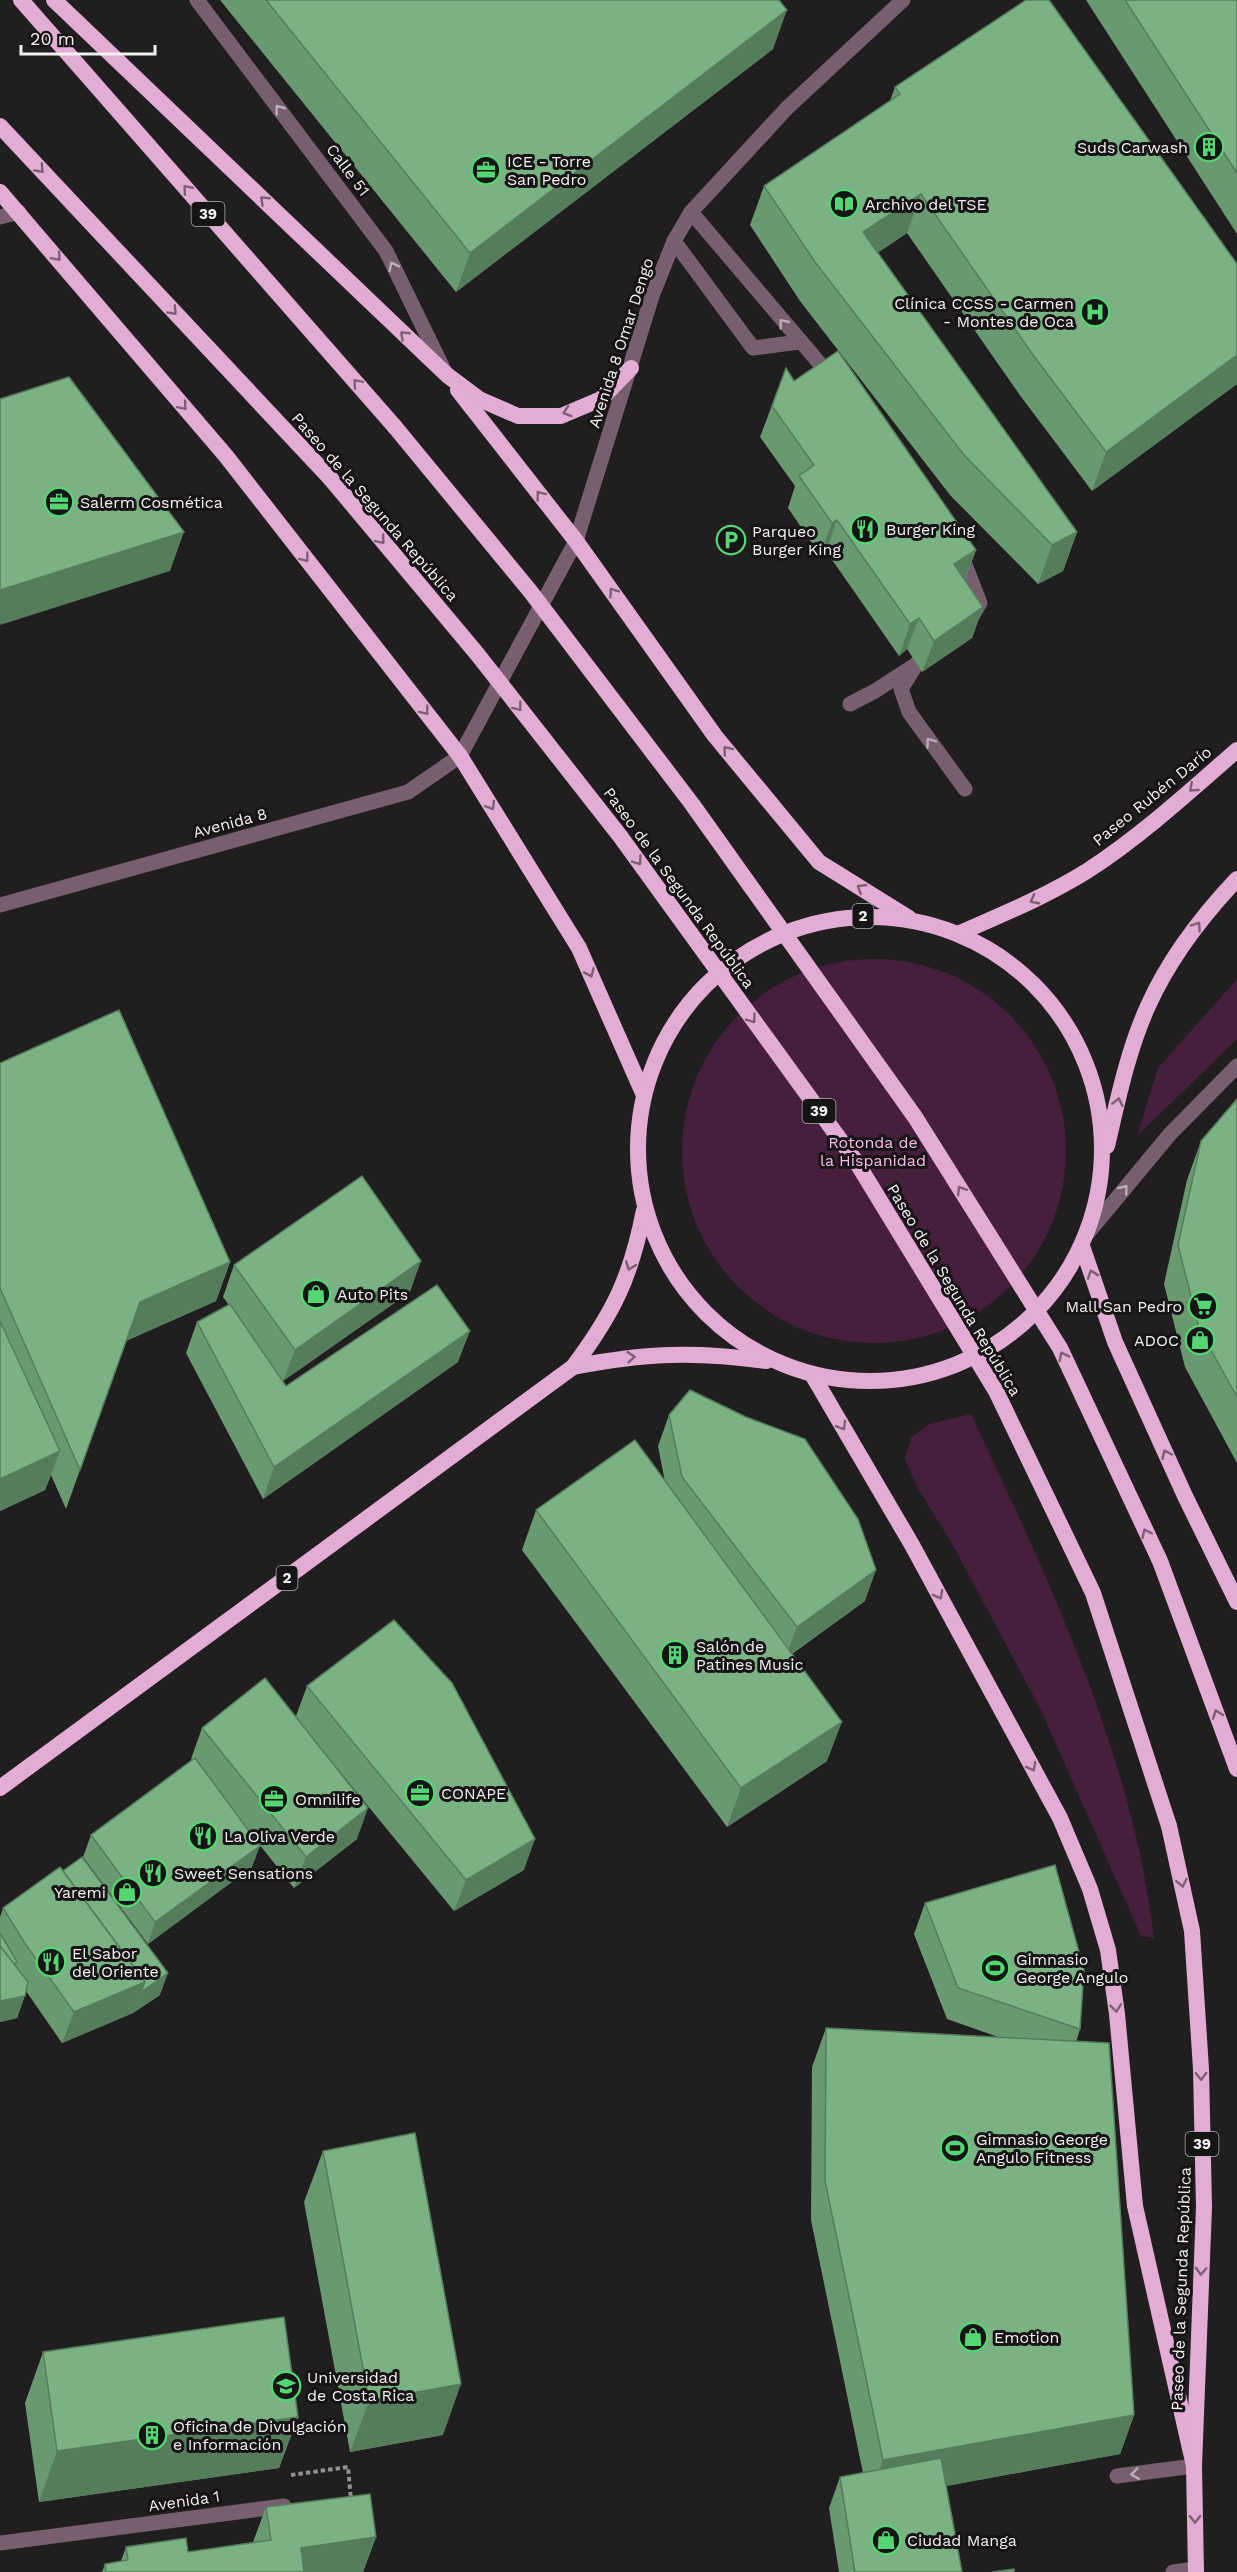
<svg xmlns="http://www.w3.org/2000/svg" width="1237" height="2572" font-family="'Work Sans',sans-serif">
<rect width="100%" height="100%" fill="#211e20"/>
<g fill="#461f3d">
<circle cx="874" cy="1151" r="192"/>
<path d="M1237,979V1039L1137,1136L1158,1068Z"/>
<path d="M971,1414C1049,1581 1132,1753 1154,1938L1141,1936L1041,1710L954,1547L917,1487L905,1459L911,1438L929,1424Z"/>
</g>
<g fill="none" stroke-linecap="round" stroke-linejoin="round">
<path stroke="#939092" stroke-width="4" stroke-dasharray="4.5 3" stroke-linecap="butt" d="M291,2475L348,2467L351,2500"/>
<g stroke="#775f70" stroke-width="15">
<path d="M691,212L832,378"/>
<path d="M674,241L753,348L799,342"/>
<path d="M958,554L964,562L980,603L971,618"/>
<path d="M917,663L901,689L909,712L965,789"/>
<path d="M850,704L875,691L912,667"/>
<path d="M1117,2476L1194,2466"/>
<path d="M1173,2572L1196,2569"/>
</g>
<g stroke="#775f70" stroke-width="15">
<path d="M197,0L386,251L444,370"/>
<path d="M1087,1234L1170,1134L1237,1066"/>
<path d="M0,2543L284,2506"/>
</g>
<g stroke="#775f70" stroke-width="15">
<path d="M0,217L19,212"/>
<path d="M0,905L408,792L460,756L576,541L652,296L674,241L691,212L787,108L903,0"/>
</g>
<g stroke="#e3acd4" stroke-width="16">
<path d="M21,0L395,427"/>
<path d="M54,0L447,375L479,399L518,416H561L601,399L631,368"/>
<path d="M0,126L330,478"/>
<path d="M0,192L226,456L460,756L579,948L643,1093"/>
<path d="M458,390L576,541L715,736L819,862L909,918"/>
<circle cx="870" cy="1149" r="232"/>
<path d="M960,933C1003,914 1047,896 1087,871C1141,836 1189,792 1237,750"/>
<path d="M1107,1146C1118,1099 1128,1050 1148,1006C1169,959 1202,916 1237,879"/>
<path d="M1082,1246L1115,1342L1185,1496L1237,1602"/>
<path d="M573,1367C644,1353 694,1351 766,1361"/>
<path d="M813,1376L912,1545L1060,1818L1090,1889L1108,1950L1117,2014L1135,2206L1194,2466"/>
<path d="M0,1788L573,1367C614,1312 631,1277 644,1210"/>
<path d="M1169,1826L1192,1931L1201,2069L1204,2207L1194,2466L1196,2572"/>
</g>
<g stroke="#e3acd4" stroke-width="16">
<path d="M395,427L530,591L692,804L915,1117L1060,1348L1160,1561L1237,1769"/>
<path d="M330,478L478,655L620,836L857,1163L996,1391L1093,1593L1169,1826"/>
</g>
</g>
<g fill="#699971">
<path d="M220,0H779L773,49L456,292Z"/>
<path d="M1086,0H1236L1237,1V234Z"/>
<path d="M895,87L1237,264V384L1092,491L1019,394L907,233L877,253L1077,532L1063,571L1038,584L950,495L800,301L750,225L764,186L890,101Z"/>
<path d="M786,368L794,381L976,550L965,580L983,607L972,638L922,672L907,649L899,656L826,551L820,555L788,508L795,486L760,437Z"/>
<path d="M0,1063L230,1262L216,1301L126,1341L66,1509L51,1475L45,1490L0,1511Z"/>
<path d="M1237,1099V1463L1185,1367L1164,1284L1187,1180L1201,1141Z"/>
<path d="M234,1265L410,1292L283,1381L268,1360L286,1386L458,1362L263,1499L186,1353L197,1322L229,1305L223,1297Z"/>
<path d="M669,1415L865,1601L792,1654L827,1761L727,1827L522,1550L536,1510L665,1482L658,1446Z"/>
<path d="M307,1686L524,1870L454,1911L327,1756L357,1839L294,1888L251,1834L252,1867L148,1944L83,1857L91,1835L192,1760L191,1759L202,1728L296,1716Z"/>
<path d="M925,1903L1080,2029L1076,2042L1134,2415L1120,2454L946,2486L962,2572H839L829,2508L840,2477L863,2473L811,2220L812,2067L826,2028L1001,2038L947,2019L914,1934Z"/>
<path d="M3,1908L160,1995L133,2013L62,2043L26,1991L17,2018L0,2022V1917Z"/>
<path d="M323,2151L443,2435L350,2452L304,2202Z"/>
<path d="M43,2352L298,2417L279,2468L39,2502L25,2403Z"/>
<path d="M266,2507L376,2537L363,2572H102L105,2564L121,2561L126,2547L188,2552L253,2542Z"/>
</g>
<g fill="#557d5c">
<path d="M787,10L773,49L456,292L470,253Z"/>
<path d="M921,194L907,233L849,272L863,232Z"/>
<path d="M1237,355V384L1092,491L1106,452Z"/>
<path d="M837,520L826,551L820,555L832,523Z"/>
<path d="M184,532L170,571L0,625V590Z"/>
<path d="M1077,532L1063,571L1038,584L1052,545Z"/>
<path d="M976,550L964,581L954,564Z"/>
<path d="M983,607L972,638L922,672L934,641Z"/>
<path d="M919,618L907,649L899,656L910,624Z"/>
<path d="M421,1261L410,1292L283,1381L295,1350Z"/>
<path d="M230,1262L216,1301L125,1341L140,1302Z"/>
<path d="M470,1331L458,1362L263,1499L274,1467Z"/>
<path d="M60,1451L45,1490L0,1511V1479Z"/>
<path d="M876,1570L865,1601L785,1658L797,1627Z"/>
<path d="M842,1722L827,1761L727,1827L741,1788Z"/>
<path d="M368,1808L357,1839L294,1888L306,1857Z"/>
<path d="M535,1839L524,1870L454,1911L466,1880Z"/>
<path d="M260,1846L252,1867L148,1944L155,1922Z"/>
<path d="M168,1973L160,1995L133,2013L141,1992Z"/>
<path d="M145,1982L133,2013L62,2043L74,2012Z"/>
<path d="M25,1996L17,2018L0,2022V2001Z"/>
<path d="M461,2384L443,2435L350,2452L369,2401Z"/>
<path d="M1134,2415L1120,2454L869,2500L883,2460Z"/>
<path d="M298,2417L279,2468L39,2502L57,2451Z"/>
<path d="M376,2537L363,2572H292L301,2548Z"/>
</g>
<g fill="#7ab283" stroke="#557d5c" stroke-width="1.5">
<path d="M266,0H779L787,10L470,253Z"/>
<path d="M1026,0H1049L1237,264V355L1106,452L1033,355L921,194L863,232L1077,532L1052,545L964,455L815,262L764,186L900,94L895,87Z"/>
<path d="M1125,0H1236L1237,1V173Z"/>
<path d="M838,351L976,550L954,564L983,607L934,641L919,618L910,624L837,520L832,523L799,476L814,465L772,406L786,368L794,381Z"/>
<path d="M69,377L184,532L0,590V399Z"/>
<path d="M119,1010L230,1262L140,1302L80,1470L0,1288V1063Z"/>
<path d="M1237,1099V1397L1199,1328L1178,1245L1201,1141Z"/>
<path d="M362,1176L421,1261L295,1350L234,1265Z"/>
<path d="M437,1285L470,1331L274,1467L197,1322L230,1304L286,1386Z"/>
<path d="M0,1321L60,1451L0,1479Z"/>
<path d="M690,1390L746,1417L805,1439L858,1519L876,1570L797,1627L682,1477L669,1415Z"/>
<path d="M635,1440L842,1722L741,1788L536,1510Z"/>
<path d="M394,1620L452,1683L535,1839L466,1880L307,1686Z"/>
<path d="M265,1678L368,1808L306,1857L202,1728Z"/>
<path d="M195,1758L260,1846L155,1922L91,1835Z"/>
<path d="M82,1857L168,1973L141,1992L145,1982L63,1871Z"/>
<path d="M1055,1865L1084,1970L1080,2029L958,1988L925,1903Z"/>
<path d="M60,1867L145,1982L74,2012L24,1942L3,1908Z"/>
<path d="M0,1933L17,1962L14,1964L0,1946Z"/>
<path d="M0,1946L28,1982L25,1996L0,2001Z"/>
<path d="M826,2028L1109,2043L1134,2415L883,2460L825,2181Z"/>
<path d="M415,2133L461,2384L369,2401L323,2151Z"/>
<path d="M284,2317L298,2417L57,2451L43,2352Z"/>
<path d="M941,2458L962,2572H855L840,2477Z"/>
<path d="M370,2494L376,2537L301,2548L304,2572H106L105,2564L128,2560L126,2547L186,2538L188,2552L271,2540L266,2507Z"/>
<path d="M1014,2569V2572H992Z"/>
</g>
<defs><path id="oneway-chevron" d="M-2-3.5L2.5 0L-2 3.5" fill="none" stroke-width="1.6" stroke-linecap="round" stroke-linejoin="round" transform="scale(1.5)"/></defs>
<g stroke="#bbafb8">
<use href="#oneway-chevron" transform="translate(279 109) rotate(-127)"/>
<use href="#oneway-chevron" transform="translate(393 266) rotate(-116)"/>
<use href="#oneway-chevron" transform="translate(783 323) rotate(-129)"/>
<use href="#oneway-chevron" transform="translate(930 742) rotate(-126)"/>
<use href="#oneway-chevron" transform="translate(1124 1189) rotate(-51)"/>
<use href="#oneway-chevron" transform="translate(1135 2474) rotate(172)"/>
</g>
<g stroke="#7d6075">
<use href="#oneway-chevron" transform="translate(40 169) rotate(47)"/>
<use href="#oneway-chevron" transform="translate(187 189) rotate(-131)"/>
<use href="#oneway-chevron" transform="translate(264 200) rotate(-136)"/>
<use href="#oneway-chevron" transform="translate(57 257) rotate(50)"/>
<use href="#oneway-chevron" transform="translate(173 311) rotate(47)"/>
<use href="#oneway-chevron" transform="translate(404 335) rotate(-136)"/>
<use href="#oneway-chevron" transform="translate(357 383) rotate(-131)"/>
<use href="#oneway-chevron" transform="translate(183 406) rotate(50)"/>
<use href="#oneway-chevron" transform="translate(567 412) rotate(162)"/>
<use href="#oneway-chevron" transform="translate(540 495) rotate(-128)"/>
<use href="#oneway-chevron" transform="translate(381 540) rotate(50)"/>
<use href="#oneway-chevron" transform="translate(305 558) rotate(52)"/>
<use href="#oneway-chevron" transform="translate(613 592) rotate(-125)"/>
<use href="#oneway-chevron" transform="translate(518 707) rotate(52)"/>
<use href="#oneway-chevron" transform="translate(425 711) rotate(52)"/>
<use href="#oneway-chevron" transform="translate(727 750) rotate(-129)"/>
<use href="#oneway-chevron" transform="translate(1193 788) rotate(139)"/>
<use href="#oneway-chevron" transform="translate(491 806) rotate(58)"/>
<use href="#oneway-chevron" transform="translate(638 861) rotate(54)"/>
<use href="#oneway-chevron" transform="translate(861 888) rotate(-148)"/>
<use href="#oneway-chevron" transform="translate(1034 900) rotate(152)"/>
<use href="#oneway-chevron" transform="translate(1197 926) rotate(-55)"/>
<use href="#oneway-chevron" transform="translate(590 973) rotate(66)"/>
<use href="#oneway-chevron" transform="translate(752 1019) rotate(54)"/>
<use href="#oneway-chevron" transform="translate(1118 1102) rotate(-77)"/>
<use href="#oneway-chevron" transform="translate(961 1190) rotate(-122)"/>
<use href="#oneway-chevron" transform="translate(630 1266) rotate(110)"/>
<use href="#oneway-chevron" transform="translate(1092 1274) rotate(-109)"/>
<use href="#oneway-chevron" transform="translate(1063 1356) rotate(-116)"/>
<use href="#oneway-chevron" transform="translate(631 1357) rotate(-5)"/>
<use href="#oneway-chevron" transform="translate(842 1426) rotate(60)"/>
<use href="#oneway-chevron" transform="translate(1166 1454) rotate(-115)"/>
<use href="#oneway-chevron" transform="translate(1146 1533) rotate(-115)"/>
<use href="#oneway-chevron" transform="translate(939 1595) rotate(62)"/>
<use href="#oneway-chevron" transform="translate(1217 1714) rotate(-110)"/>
<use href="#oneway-chevron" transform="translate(1032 1767) rotate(62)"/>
<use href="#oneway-chevron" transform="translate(1182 1883) rotate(78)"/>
<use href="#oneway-chevron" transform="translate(1116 2008) rotate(83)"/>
<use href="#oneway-chevron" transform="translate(1201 2076) rotate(89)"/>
<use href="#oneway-chevron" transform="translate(1201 2271) rotate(92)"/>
<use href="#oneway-chevron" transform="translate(1195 2519) rotate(89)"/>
</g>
<defs>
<g id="building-ring" transform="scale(1.5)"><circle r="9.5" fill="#171416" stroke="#54d672" stroke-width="1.5"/><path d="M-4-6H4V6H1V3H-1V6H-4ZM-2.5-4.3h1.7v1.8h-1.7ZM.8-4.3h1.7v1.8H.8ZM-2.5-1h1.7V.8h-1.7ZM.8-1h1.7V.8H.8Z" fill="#54d672"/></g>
<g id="office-ring" transform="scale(1.5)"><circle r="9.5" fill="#171416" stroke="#54d672" stroke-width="1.5"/><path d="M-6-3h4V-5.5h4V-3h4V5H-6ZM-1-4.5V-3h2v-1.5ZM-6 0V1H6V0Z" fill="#54d672"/></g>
<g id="library-ring" transform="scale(1.5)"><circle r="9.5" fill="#171416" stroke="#54d672" stroke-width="1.5"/><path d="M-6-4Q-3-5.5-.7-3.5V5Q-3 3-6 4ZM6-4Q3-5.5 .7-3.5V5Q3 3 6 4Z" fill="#54d672"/></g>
<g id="hospital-ring" transform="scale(1.5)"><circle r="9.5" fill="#171416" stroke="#54d672" stroke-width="1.5"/><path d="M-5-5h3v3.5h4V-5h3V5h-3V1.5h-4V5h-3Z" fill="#54d672"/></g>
<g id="restaurant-ring" transform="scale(1.5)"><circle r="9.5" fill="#171416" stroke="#54d672" stroke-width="1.5"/><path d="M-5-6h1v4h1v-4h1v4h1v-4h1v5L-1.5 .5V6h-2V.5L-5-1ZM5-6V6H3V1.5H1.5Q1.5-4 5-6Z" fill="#54d672"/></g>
<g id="parking-ring" transform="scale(1.5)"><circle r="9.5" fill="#171416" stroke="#54d672" stroke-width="1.5"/><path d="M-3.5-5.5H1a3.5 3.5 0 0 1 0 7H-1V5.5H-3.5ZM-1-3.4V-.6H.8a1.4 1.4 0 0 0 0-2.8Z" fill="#54d672"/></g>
<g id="shop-ring" transform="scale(1.5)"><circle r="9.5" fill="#171416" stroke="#54d672" stroke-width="1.5"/><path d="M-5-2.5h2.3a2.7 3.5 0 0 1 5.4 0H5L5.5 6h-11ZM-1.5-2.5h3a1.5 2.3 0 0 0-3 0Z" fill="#54d672"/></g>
<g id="supermarket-ring" transform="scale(1.5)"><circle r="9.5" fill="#171416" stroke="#54d672" stroke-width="1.5"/><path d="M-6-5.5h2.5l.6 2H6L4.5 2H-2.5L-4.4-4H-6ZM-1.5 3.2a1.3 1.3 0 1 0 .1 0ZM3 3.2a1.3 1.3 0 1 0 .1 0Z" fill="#54d672"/></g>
<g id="stadium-ring" transform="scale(1.5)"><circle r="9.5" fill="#171416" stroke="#54d672" stroke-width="1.5"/><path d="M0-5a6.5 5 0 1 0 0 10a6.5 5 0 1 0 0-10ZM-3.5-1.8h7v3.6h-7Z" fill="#54d672"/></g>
<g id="university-ring" transform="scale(1.5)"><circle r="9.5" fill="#171416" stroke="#54d672" stroke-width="1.5"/><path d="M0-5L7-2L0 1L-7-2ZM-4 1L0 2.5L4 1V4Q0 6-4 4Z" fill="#54d672"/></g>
</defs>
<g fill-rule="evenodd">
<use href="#building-ring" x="1209" y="147"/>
<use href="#office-ring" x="486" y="170"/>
<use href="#library-ring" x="844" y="204"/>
<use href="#hospital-ring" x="1095" y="312"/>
<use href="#office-ring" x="59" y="502"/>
<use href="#restaurant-ring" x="865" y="529"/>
<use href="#parking-ring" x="731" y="540"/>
<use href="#shop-ring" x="316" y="1294"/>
<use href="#supermarket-ring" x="1203" y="1306"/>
<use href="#shop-ring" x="1200" y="1340"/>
<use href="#building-ring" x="675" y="1655"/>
<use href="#office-ring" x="420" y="1793"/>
<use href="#office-ring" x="274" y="1799"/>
<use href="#restaurant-ring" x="203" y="1836"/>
<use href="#restaurant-ring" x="153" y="1873"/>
<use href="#shop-ring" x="127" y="1892"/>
<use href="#restaurant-ring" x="51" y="1962"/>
<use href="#stadium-ring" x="995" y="1968"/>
<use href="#stadium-ring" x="955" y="2148"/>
<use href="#shop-ring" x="973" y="2337"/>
<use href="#university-ring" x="286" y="2386"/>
<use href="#building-ring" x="152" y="2435"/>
<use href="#shop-ring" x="886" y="2540"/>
</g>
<g text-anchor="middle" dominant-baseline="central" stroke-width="6" stroke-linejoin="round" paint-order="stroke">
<g fill="#171416" stroke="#b1aeb0" stroke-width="1.5">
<rect x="191.5" y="202" width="33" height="24" rx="4.5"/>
<rect x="852.5" y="904" width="21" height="24" rx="4.5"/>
<rect x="802.5" y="1099" width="33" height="24" rx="4.5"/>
<rect x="276.5" y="1566" width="21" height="24" rx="4.5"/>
<rect x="1185.5" y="2132" width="33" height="24" rx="4.5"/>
</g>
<g font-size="15" font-weight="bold" fill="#f3f0f2">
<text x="208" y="214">39</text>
<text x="863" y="916">2</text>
<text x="819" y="1111">39</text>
<text x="287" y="1578">2</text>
<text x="1202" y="2144">39</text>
</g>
<g font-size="16" fill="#f3f0f2" stroke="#171416" text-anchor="start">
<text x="1188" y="147" text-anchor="end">Suds Carwash</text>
<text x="507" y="161">ICE - Torre<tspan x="507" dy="18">San Pedro</tspan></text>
<text x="865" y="204">Archivo del TSE</text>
<text x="1074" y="303" text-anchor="end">Clínica CCSS - Carmen<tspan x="1074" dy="18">- Montes de Oca</tspan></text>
<text x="80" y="502">Salerm Cosmética</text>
<text x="886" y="529">Burger King</text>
<text x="752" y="531">Parqueo<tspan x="752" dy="18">Burger King</tspan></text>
<text x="337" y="1294">Auto Pits</text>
<text x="1182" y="1306" text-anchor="end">Mall San Pedro</text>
<text x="1179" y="1340" text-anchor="end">ADOC</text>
<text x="696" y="1646">Salón de<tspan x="696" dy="18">Patines Music</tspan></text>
<text x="441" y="1793">CONAPE</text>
<text x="295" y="1799">Omnilife</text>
<text x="224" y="1836">La Oliva Verde</text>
<text x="174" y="1873">Sweet Sensations</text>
<text x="106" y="1892" text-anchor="end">Yaremi</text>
<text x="72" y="1953">El Sabor<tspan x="72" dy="18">del Oriente</tspan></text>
<text x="1016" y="1959">Gimnasio<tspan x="1016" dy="18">George Angulo</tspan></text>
<text x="976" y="2139">Gimnasio George<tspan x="976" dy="18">Angulo Fitness</tspan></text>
<text x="994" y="2337">Emotion</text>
<text x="307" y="2377">Universidad<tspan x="307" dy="18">de Costa Rica</tspan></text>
<text x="173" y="2426">Oficina de Divulgación<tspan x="173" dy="18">e Información</tspan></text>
<text x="907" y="2540">Ciudad Manga</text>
</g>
<g font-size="16" fill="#f3f0f2" stroke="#171416">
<text transform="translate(348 170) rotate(53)">Calle 51</text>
<text transform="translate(621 343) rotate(-72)">Avenida 8 Omar Dengo</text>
<text transform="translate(375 507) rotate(49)">Paseo de la Segunda República</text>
<text transform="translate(1152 796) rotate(-39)">Paseo Rubén Darío</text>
<text transform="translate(230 823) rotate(-15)">Avenida 8</text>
<text transform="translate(679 888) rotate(54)">Paseo de la Segunda República</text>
<text transform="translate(954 1290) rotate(59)">Paseo de la Segunda República</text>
<text transform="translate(1181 2289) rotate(-88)">Paseo de la Segunda República</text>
<text transform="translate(184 2501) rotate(-8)">Avenida 1</text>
</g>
<g font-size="16" fill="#fbbaea" stroke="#171416">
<text x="873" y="1142">Rotonda de<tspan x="873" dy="18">la Hispanidad</tspan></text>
</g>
</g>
<path d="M21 45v9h134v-9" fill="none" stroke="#f3f0f2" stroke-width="3"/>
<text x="30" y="45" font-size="18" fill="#f3f0f2" stroke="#171416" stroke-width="4.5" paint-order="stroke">20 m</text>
</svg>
